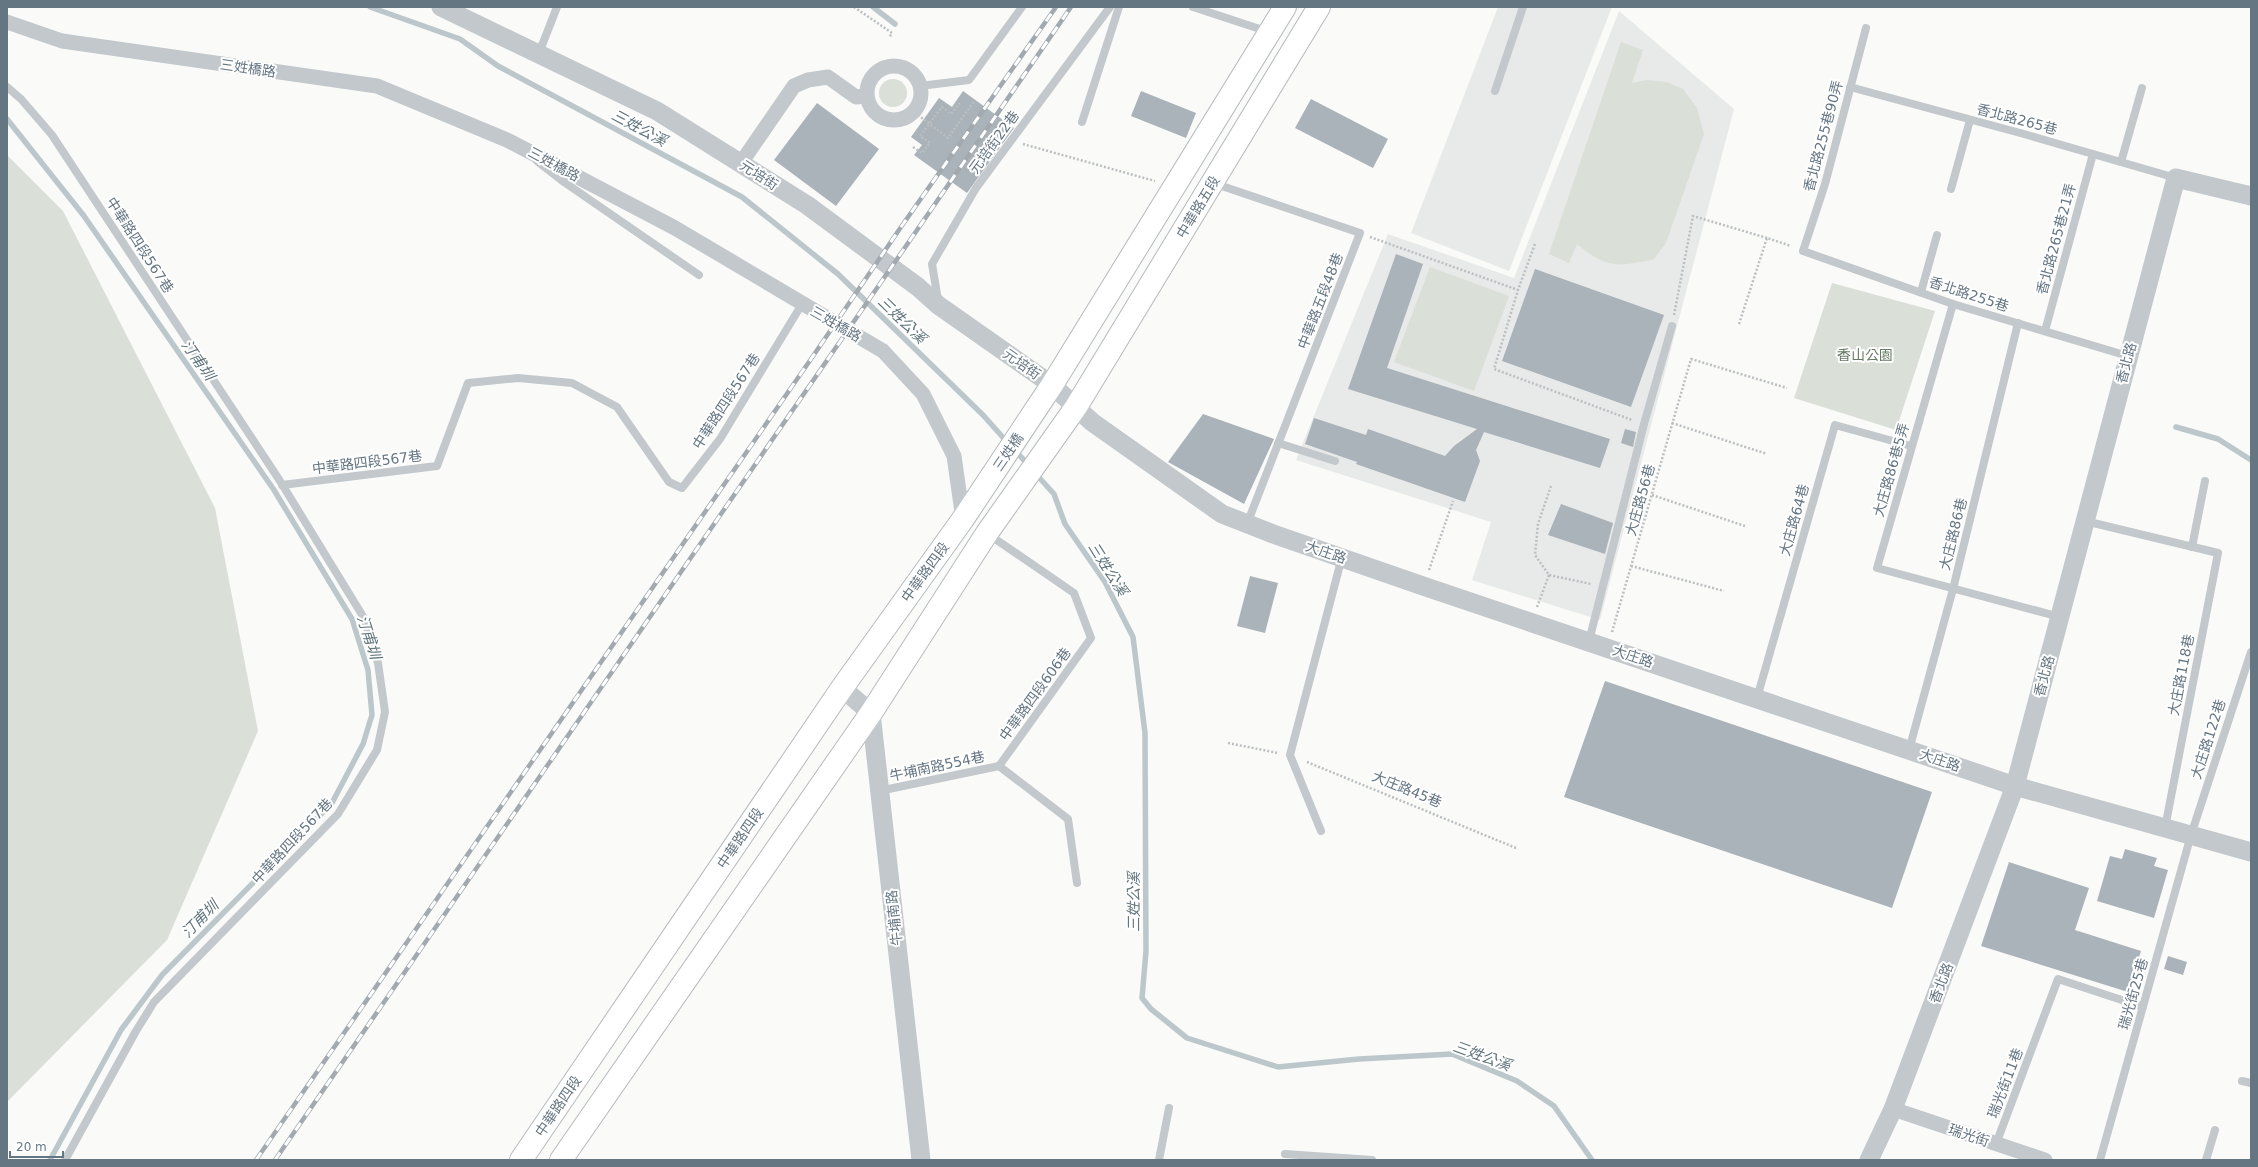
<svg xmlns="http://www.w3.org/2000/svg" width="2258" height="1167" font-family="'DejaVu Sans','Noto Sans TC',sans-serif">
<rect width="100%" height="100%" fill="#fafaf8"/>
<g fill="#e8e9e9">
<path d="M1498,7H1612L1509,271L1411,233Z"/>
<path d="M1619,11L1734,109L1600,620L1472,580L1491,522L1296,460L1388,234L1514,278Z"/>
</g>
<g fill="#dadfd7">
<path d="M1621,42L1643,50L1632,83L1646,80L1667,82L1683,89L1697,108L1704,134L1666,243L1654,259C1618,267 1607,269 1577,244L1569,263L1549,254Z"/>
<circle cx="893" cy="93" r="14"/>
<path d="M7,155L63,211L215,508L258,731L167,940L7,1102Z"/>
<path d="M1430,267L1509,296L1474,391L1394,362Z"/>
<path d="M1832,283L1935,311L1896,430L1794,398Z"/>
</g>
<g fill="none" stroke-linecap="round" stroke-linejoin="round">
<g stroke="#bbc7cb" stroke-width="5.5">
<path d="M370,7L460,39L498,66L742,197L838,274L983,415L1008,443"/>
<path d="M873,7L895,24"/>
<path d="M7,119L84,216L274,490L352,619L368,670L372,715L363,744L332,803L162,975L121,1030L50,1160"/>
<path d="M2176,427L2218,439L2251,460"/>
<path d="M1015,450L1029,466"/>
<path d="M1035,473L1054,494L1065,524L1105,582L1133,637L1145,733L1146,951L1142,998L1151,1009L1187,1038L1278,1067L1359,1059L1452,1054L1517,1081L1554,1106L1592,1160"/>
</g>
</g>
<g fill="#aab3b9">
<path d="M963,91L1014,128L967,193L914,155L922,145L911,137L939,98L952,107Z"/>
<path d="M1141,91L1196,113L1186,138L1131,116Z"/>
<path d="M1311,99L1388,139L1373,168L1295,128Z"/>
<path d="M817,103L879,149L836,206L774,160Z"/>
<path d="M1396,254L1423,264L1387,368L1610,439L1600,468L1484,432L1476,450L1480,461L1465,502L1356,464L1357,462L1305,444L1314,418L1366,435L1368,429L1445,456L1454,446L1477,429L1348,389Z"/>
<path d="M1535,269L1664,315L1631,407L1502,361Z"/>
<path d="M1203,414L1274,439L1244,504L1168,462Z"/>
<path d="M1625,429L1636,432L1633,447L1621,443Z"/>
<path d="M1561,504L1613,523L1605,554L1548,535Z"/>
<path d="M1250,576L1278,583L1265,633L1237,626Z"/>
<path d="M1605,681L1932,792L1892,908L1564,797Z"/>
<path d="M2125,849L2157,858L2154,866L2168,870L2154,918L2097,901L2110,856L2122,859Z"/>
<path d="M2009,862L2089,888L2075,930L2141,951L2128,992L1981,946Z"/>
<path d="M2168,956L2187,962L2183,975L2164,969Z"/>
</g>
<g fill="none" stroke-linecap="round" stroke-linejoin="round">
<g stroke="#b5babe" stroke-width="24">
<g id="primary">
<path d="M521,1160L842,688L963,519L1052,385L1285,7"/>
<path d="M561,1160L871,713L987,533L1076,407L1319,7"/>
</g>
</g>
<g stroke="#bbbfc2" stroke-width="2.5" stroke-dasharray="2 2" stroke-linecap="butt">
<path d="M854,7L892,33L889,38"/>
<path d="M918,115L948,138L975,100"/>
<path d="M1023,144L1155,181"/>
<path d="M913,147L922,153L930,143L920,136L942,107L951,114L960,103"/>
<path d="M980,162L977,160L1005,121"/>
<path d="M1370,237L1518,290"/>
<path d="M1535,244L1518,290L1494,369L1632,420"/>
<path d="M1674,315L1693,216L1767,238"/>
<path d="M1739,324L1767,238L1791,246"/>
<path d="M1672,423L1767,454"/>
<path d="M1551,486L1538,524L1535,555L1549,575L1591,584"/>
<path d="M1652,495L1745,526"/>
<path d="M1631,566L1724,591"/>
<path d="M1429,570L1453,501"/>
<path d="M1537,607L1549,575"/>
<path d="M1612,632L1691,359L1787,388"/>
<path d="M1228,743L1278,753"/>
<path d="M1307,762L1516,848"/>
</g>
<g stroke="#c3c8cc" stroke-width="8">
<path d="M1193,7L1269,32"/>
<path d="M1866,28L1825,184L1803,251L1953,304L2128,356"/>
<path d="M539,53L557,7"/>
<path d="M920,86L969,80L1022,7"/>
<path d="M7,87L21,99L52,135L280,481L364,618L378,663L385,712L377,750L338,814L154,1002L136,1031L65,1160"/>
<path d="M1850,87L2024,134L2176,178"/>
<path d="M1495,91L1523,7"/>
<path d="M1082,122L1119,7"/>
<path d="M537,161L564,182L699,275"/>
<path d="M2121,162L2142,88"/>
<path d="M1213,183L1360,233L1247,524"/>
<path d="M1951,189L1970,120"/>
<path d="M1921,292L1937,235"/>
<path d="M938,300L932,264L976,188L1110,7"/>
<path d="M1953,304L1877,568L2060,617"/>
<path d="M2045,331L2093,154"/>
<path d="M1278,443L1335,461"/>
<path d="M282,485L437,466L468,383L518,378L572,383L617,407L669,482L682,488L720,439L802,304"/>
<path d="M2085,521L2218,553L2165,828"/>
<path d="M988,534L1074,593L1091,638L999,766L1068,819L1077,883"/>
<path d="M2192,547L2205,481"/>
<path d="M1589,641L1644,424L1672,326"/>
<path d="M1757,698L1835,425L1911,446"/>
<path d="M1909,750L1953,589L2018,323"/>
<path d="M879,791L999,766"/>
<path d="M1321,831L1290,755L1342,557"/>
<path d="M2242,1081L2251,1083"/>
<path d="M1996,1144L2058,979L2143,1007"/>
<path d="M1285,1154L1372,1160"/>
<path d="M1159,1160L1169,1108"/>
<path d="M2100,1160L2191,835L2251,652"/>
<path d="M2206,1160L2215,1130"/>
</g>
<g stroke="#c3c8cc" stroke-width="15">
<path d="M7,22L62,41L377,86L507,140L534,154L675,228L883,351L923,394L954,456L963,519"/>
<circle cx="894" cy="93" r="27"/>
<path d="M741,163L794,86L808,80L828,77L856,97L866,96"/>
<path d="M1893,1109L2045,1160"/>
</g>
<g stroke="#c3c8cc" stroke-width="19">
<path d="M441,7L657,111L807,205L918,287L938,305L1052,385L1092,422L1222,514L1276,535L1423,586L2015,786L2251,852"/>
<path d="M842,688L871,713L921,1160"/>
<path d="M1869,1160L1893,1109L2015,786L2176,178L2251,196"/>
</g>
<use href="#primary" stroke="#fff" stroke-width="22"/>
<g stroke="#a2aab0" stroke-width="4.5">
<g id="rail">
<path d="M256,1160L811,359L901,227L1056,7"/>
<path d="M275,1160L1071,7"/>
</g>
</g>
<use href="#rail" stroke="#fff" stroke-width="3" stroke-dasharray="9" stroke-linecap="butt"/>
</g>
<g text-anchor="middle" dominant-baseline="central" stroke-width="4" stroke-linejoin="round" paint-order="stroke">
<g font-size="14" fill="#657683" stroke="#fff">
<text transform="translate(248 68) rotate(8)">三姓橋路</text>
<text transform="translate(2017 119) rotate(15)">香北路265巷</text>
<text transform="translate(1823 136) rotate(-75)">香北路255巷90弄</text>
<text transform="translate(994 142) rotate(-54)">元培街22巷</text>
<text transform="translate(554 164) rotate(28)">三姓橋路</text>
<text transform="translate(759 175) rotate(33)">元培街</text>
<text transform="translate(1198 207) rotate(-59)">中華路五段</text>
<text transform="translate(2056 239) rotate(-75)">香北路265巷21弄</text>
<text transform="translate(140 245) rotate(57)">中華路四段567巷</text>
<text transform="translate(1969 294) rotate(18)">香北路255巷</text>
<text transform="translate(1320 301) rotate(-69)">中華路五段48巷</text>
<text transform="translate(836 324) rotate(30)">三姓橋路</text>
<text transform="translate(2126 363) rotate(-75)">香北路</text>
<text transform="translate(1022 364) rotate(35)">元培街</text>
<text transform="translate(726 401) rotate(-57)">中華路四段567巷</text>
<text transform="translate(1008 452) rotate(-56)">三姓橋</text>
<text transform="translate(367 462) rotate(-7)">中華路四段567巷</text>
<text transform="translate(1891 470) rotate(-74)">大庄路86巷5弄</text>
<text transform="translate(1640 500) rotate(-74)">大庄路56巷</text>
<text transform="translate(1794 520) rotate(-74)">大庄路64巷</text>
<text transform="translate(1953 534) rotate(-76)">大庄路86巷</text>
<text transform="translate(1326 552) rotate(19)">大庄路</text>
<text transform="translate(925 572) rotate(-54)">中華路四段</text>
<text transform="translate(1633 656) rotate(19)">大庄路</text>
<text transform="translate(2181 675) rotate(-79)">大庄路118巷</text>
<text transform="translate(2044 676) rotate(-75)">香北路</text>
<text transform="translate(1035 694) rotate(-54)">中華路四段606巷</text>
<text transform="translate(2208 739) rotate(-72)">大庄路122巷</text>
<text transform="translate(1940 760) rotate(19)">大庄路</text>
<text transform="translate(937 766) rotate(-12)">牛埔南路554巷</text>
<text transform="translate(1407 789) rotate(22)">大庄路45巷</text>
<text transform="translate(740 838) rotate(-56)">中華路四段</text>
<text transform="translate(292 841) rotate(-47)">中華路四段567巷</text>
<text transform="translate(894 918) rotate(-96)">牛埔南路</text>
<text transform="translate(1941 983) rotate(-69)">香北路</text>
<text transform="translate(2133 994) rotate(-74)">瑞光街25巷</text>
<text transform="translate(2005 1083) rotate(-69)">瑞光街11巷</text>
<text transform="translate(558 1106) rotate(-56)">中華路四段</text>
<text transform="translate(1969 1135) rotate(19)">瑞光街</text>
</g>
<g font-size="14" fill="#687a64" stroke="#fff">
<text x="1865" y="355">香山公園</text>
</g>
<g font-size="15" font-style="italic" fill="#60757c" stroke="#fff">
<text transform="translate(639 128) rotate(28)">三姓公溪</text>
<text transform="translate(902 320) rotate(44)">三姓公溪</text>
<text transform="translate(198 360) rotate(55)">汀甫圳</text>
<text transform="translate(1108 569) rotate(58)">三姓公溪</text>
<text transform="translate(369 637) rotate(72)">汀甫圳</text>
<text transform="translate(1134 902) rotate(-90)">三姓公溪</text>
<text transform="translate(200 919) rotate(-45)">汀甫圳</text>
<text transform="translate(1482 1056) rotate(20)">三姓公溪</text>
</g>
</g>
<rect width="2258" height="1167" fill="none" stroke="#657683" stroke-width="16"/>
<path d="M10 1151v6h53v-6" fill="none" stroke="#657683" stroke-width="2"/>
<text x="16" y="1151" font-size="12" fill="#657683" stroke="#ffffff" stroke-width="3" paint-order="stroke">20 m</text>
</svg>
